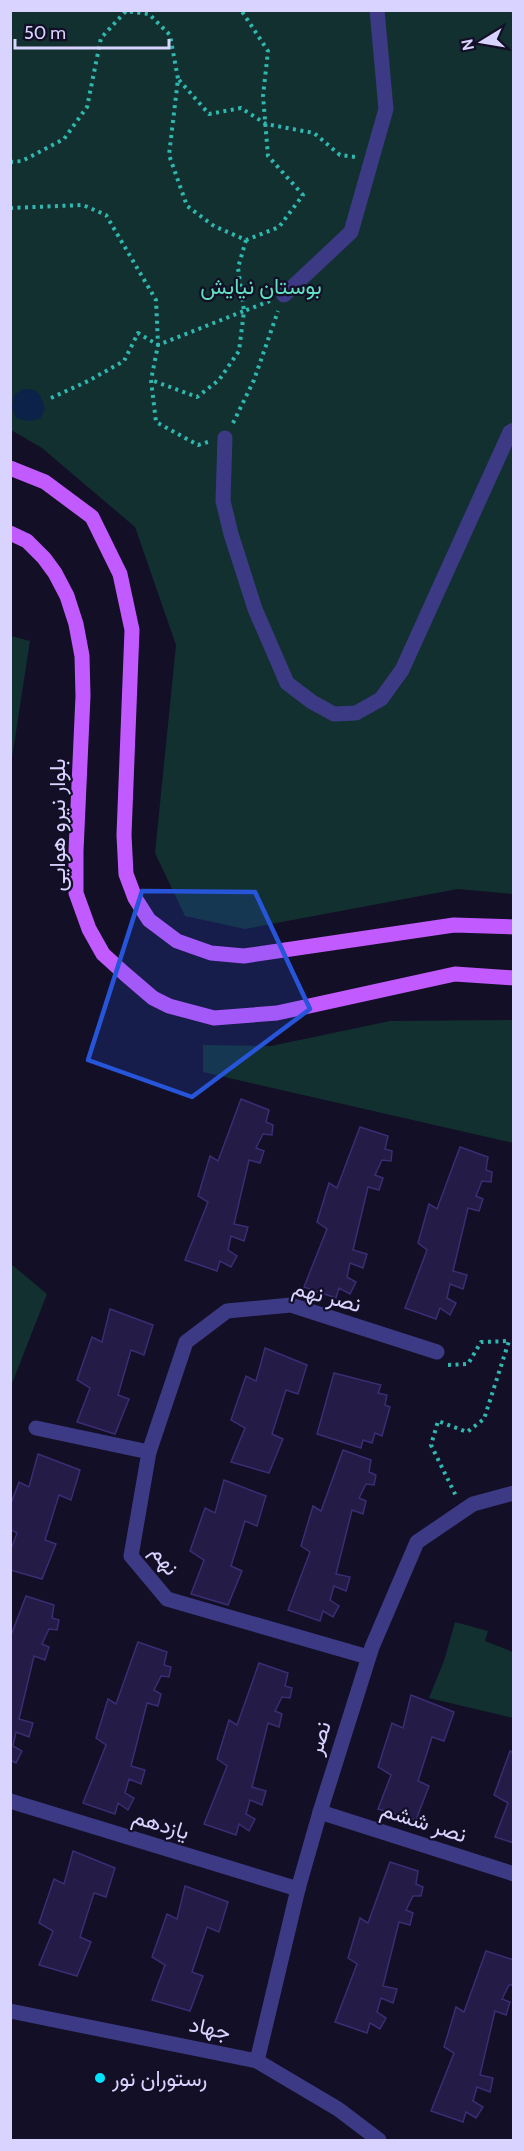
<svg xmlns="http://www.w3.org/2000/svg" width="524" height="2151" font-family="Cabin,Vazirmatn,sans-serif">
<rect width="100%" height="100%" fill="#130f26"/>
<g fill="#12302f">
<path d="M11,11H513V894L458,889L245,929L185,916L155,853L176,645L135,527L42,448L11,430Z"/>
<path d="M11,636L30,641L11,764L10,636Z"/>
<path d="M513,1020V1143L203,1072V1045L271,1046L390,1021Z"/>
<path d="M11,1264L47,1294L11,1386Z"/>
<path d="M455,1622L488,1631L485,1641L513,1652V1718L429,1698L445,1658Z"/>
</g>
<path fill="#0c2248" d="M23,389C40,389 40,394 45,409L40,419L28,421L16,418L12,407L14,395Z"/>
<g fill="#241b47" stroke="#3b2d73" stroke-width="1.5">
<path d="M241,1099L269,1110L266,1122L273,1125L272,1135L263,1134L256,1148L264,1151L260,1163L249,1160L234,1224L248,1227L244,1241L231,1236L228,1250L237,1256L231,1267L220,1261L217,1271L185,1260L208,1202L198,1196L210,1156L218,1161Z"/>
<path d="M360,1127L388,1136L385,1149L392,1151L391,1161L382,1160L375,1175L383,1178L379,1190L368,1187L353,1250L367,1254L363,1268L350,1263L347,1277L356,1282L350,1294L339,1288L336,1298L304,1287L327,1229L317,1222L329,1183L337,1188Z"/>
<path d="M460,1147L488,1157L486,1170L492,1172L491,1182L482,1181L476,1196L483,1199L479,1211L468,1208L453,1271L467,1275L463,1289L450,1284L447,1298L456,1303L450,1315L440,1308L436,1319L405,1308L427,1250L418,1243L429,1204L437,1209Z"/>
<path d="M110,1309L153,1325L144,1355L131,1350L118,1395L129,1399L115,1434L77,1422L90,1388L77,1380L92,1337L102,1342Z"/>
<path d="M265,1348L307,1365L298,1394L286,1390L272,1434L283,1439L269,1473L231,1462L245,1428L231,1420L246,1376L256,1381Z"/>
<path d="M334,1373L381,1385L378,1393L387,1395L385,1405L390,1407L382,1436L375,1433L372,1443L363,1440L361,1448L317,1434Z"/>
<path d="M343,1450L371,1460L369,1472L376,1475L374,1485L366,1484L359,1498L366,1501L363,1514L352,1510L336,1574L350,1577L346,1591L334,1586L330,1600L339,1606L333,1617L323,1611L320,1621L288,1610L310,1552L301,1546L313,1506L321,1511Z"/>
<path d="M38,1454L80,1470L71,1500L59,1495L45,1540L56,1544L42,1579L10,1570V1552L17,1533L10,1529V1506L19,1482L29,1487Z"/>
<path d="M224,1480L266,1496L257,1526L245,1521L231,1566L242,1571L228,1605L191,1594L204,1560L190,1551L205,1508L215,1513Z"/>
<path d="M26,1596L54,1605L52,1618L59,1620L57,1630L49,1629L42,1644L49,1647L45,1660L34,1656L19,1719L33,1723L29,1737L16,1732L13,1746L22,1751L16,1763L10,1760V1638Z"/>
<path d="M138,1642L167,1652L164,1665L171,1667L169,1677L161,1676L154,1690L161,1694L158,1706L147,1703L131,1766L145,1770L141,1784L129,1779L125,1793L134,1798L128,1810L118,1803L115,1814L83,1803L106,1745L96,1738L108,1699L116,1704Z"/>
<path d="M259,1663L288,1673L285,1686L292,1688L290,1698L282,1697L275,1711L282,1714L279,1727L268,1723L252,1787L266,1791L262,1805L250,1800L246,1814L255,1819L249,1831L239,1824L236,1835L204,1824L227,1766L217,1759L229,1720L237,1725Z"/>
<path d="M411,1695L454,1712L444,1741L432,1737L418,1781L429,1786L416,1820L378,1809L391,1775L378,1767L392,1723L403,1728Z"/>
<path d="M510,1751L514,1753V1843L495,1837L508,1803L494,1795Z"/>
<path d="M73,1851L115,1868L106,1897L94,1893L80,1937L91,1942L77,1976L39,1965L53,1931L39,1923L54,1879L64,1884Z"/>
<path d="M390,1862L418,1871L416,1884L423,1887L421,1896H413L406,1910L413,1913L410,1925L399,1922L383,1986L397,1989L393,2003L381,1998L377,2012L386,2018L380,2029L370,2023L367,2033L335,2022L357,1964L348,1958L360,1918L368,1923Z"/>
<path d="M185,1886L228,1902L219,1932L207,1927L192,1972L203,1976L190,2011L152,2000L165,1965L152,1957L167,1914L177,1919Z"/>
<path d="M486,1951L514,1960V1985H509L502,1999L510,2002L506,2015L495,2011L480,2075L493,2078L490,2092L477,2087L473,2101L483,2107L476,2118L466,2112L463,2122L431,2111L454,2053L444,2047L456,2007L464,2012Z"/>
</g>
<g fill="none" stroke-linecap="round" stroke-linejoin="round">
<g stroke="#2fb8b0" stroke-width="4" stroke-dasharray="3 4.5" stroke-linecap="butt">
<path d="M179,80L209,114L241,108L266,124L314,133L340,155L355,157"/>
<path d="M10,162L22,161L64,139L87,107L101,38L126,11L149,14L170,35L178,79L169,155L187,206L214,226L246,240L279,227L303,195L268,156L263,96L268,51L241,10"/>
<path d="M10,208L83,205L106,215L156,300L158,345L151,380L156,422L198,445L208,442"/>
<path d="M246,240L238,268L244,311L270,301"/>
<path d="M51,398L88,381L124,361L138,333L158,345L244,311L239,351L219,380L197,397L151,380"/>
<path d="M233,423L254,380L278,311"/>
<path d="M448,1365L468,1364L481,1342L509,1341L484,1419L467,1432L438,1421L431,1445L456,1496"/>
</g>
<g stroke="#3d3a85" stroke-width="15">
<path d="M284,295L351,232L386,109L377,10"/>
<path d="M225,438L223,501L231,534L255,609L287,683L312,702L334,714L356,713L381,699L402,670L510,432L514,430"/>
<path d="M36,1428L149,1452L131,1556L167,1599L368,1657"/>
<path d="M149,1452L186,1342L227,1311L291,1305L437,1352"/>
<path d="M10,1801L298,1889"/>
<path d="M320,1812L514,1874"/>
<path d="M10,2011L257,2061L338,2109L379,2140"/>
<path d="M257,2061L298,1889L320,1812L372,1647L417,1542L473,1504L514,1493"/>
</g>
<g stroke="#c25bff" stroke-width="15">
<path d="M10,468L45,482L92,517L120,574L132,630L124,835L126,874L135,898L149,920L177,941L211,953L244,956L454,925L514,927"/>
<path d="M10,533L27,541L44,558L55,573L67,596L76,624L82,656L83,696L76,851V893L89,929L103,954L125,974L153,998L169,1006L214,1018L277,1013L455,974L514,978"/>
</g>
</g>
<path fill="#2655da" fill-opacity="0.2" stroke="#2655da" stroke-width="4.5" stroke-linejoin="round" d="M142,891L255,892L310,1009L192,1097L88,1060Z"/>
<circle fill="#00e5ff" stroke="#130f26" stroke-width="2" cx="100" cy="2078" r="6"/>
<g text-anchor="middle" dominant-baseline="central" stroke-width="4.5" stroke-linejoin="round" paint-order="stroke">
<g font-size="22" fill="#5fe0c0" stroke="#130f26">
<text x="261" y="286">بوستان نیایش</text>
</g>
<g font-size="22" fill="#d9d4ff" stroke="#130f26">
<text transform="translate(57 825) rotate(-90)">بلوار نیرو هوایی</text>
<text transform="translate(327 1296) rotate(15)">نصر نهم</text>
<text transform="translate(165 1560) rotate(53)">نهم</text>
<text transform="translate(319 1738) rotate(-73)">نصر</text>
<text transform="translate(424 1822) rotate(18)">نصر ششم</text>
<text transform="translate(161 1824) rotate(17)">یازدهم</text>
<text transform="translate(210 2028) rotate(12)">جهاد</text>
</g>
<g font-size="22" fill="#d9d4ff" stroke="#130f26" text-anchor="start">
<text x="112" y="2078">رستوران نور</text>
</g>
</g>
<rect width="524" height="2151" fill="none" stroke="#d9d4ff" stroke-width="24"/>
<g transform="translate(482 42) rotate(259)" stroke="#130f26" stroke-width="4.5" paint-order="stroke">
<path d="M0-4.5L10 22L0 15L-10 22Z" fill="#d9d4ff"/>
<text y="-9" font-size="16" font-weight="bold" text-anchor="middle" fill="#d9d4ff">N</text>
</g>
<path d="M15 39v9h154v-9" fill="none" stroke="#d9d4ff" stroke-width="3"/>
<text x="24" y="39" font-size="18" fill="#d9d4ff" stroke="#130f26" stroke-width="4.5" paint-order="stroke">50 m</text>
</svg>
